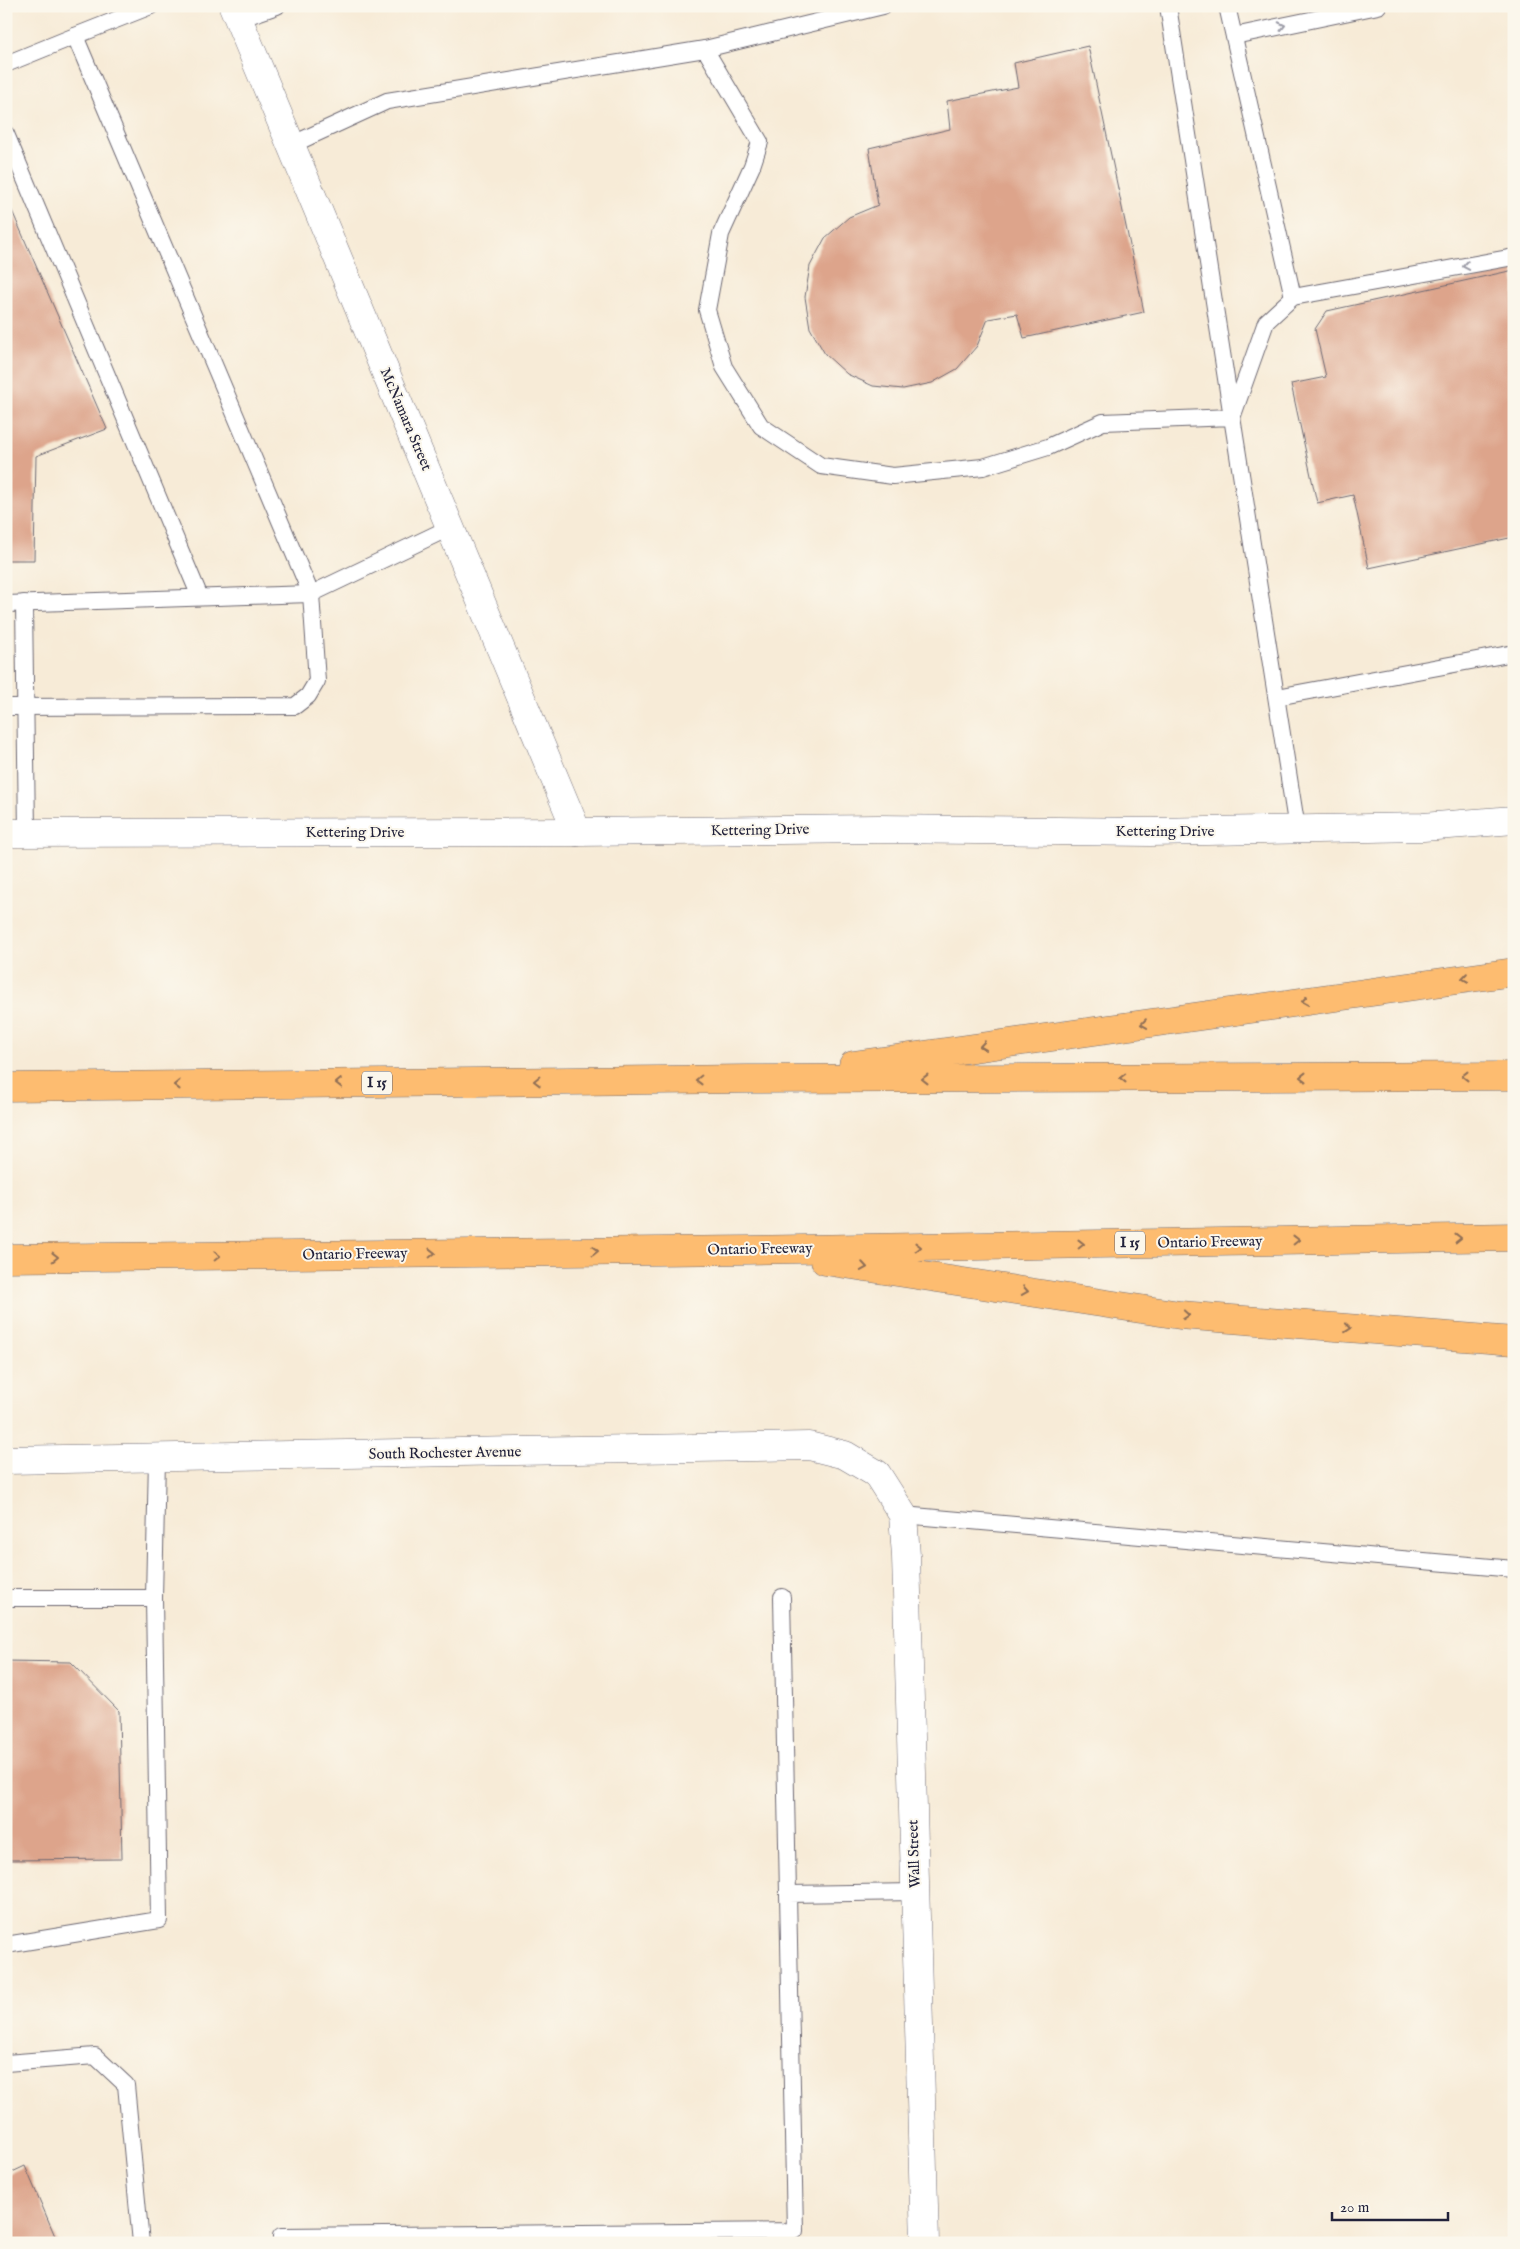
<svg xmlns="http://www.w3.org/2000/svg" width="1520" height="2249" font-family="'IM FELL English',serif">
<rect width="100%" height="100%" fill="#fbf7ec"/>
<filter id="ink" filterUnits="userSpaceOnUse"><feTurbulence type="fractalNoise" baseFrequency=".02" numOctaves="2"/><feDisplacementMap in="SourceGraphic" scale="10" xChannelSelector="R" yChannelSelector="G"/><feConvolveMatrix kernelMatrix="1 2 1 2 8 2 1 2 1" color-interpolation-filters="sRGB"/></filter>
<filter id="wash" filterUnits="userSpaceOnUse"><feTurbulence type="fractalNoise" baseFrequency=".0096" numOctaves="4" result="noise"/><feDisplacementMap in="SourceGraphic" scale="20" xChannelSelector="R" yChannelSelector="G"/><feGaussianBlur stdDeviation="1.12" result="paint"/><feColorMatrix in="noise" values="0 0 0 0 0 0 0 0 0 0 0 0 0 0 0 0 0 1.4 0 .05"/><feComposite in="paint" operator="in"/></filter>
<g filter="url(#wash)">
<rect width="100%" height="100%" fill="#f7ebd7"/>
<g id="blocks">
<g fill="#dda48b">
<path d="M1088,46L1144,312L1024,338L1017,314L988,319L977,346L957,369L932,383L903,389L873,386L847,374L825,354L810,328L805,297L810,266L825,238L849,217L878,205L869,148L950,129L947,101L1018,87L1014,63Z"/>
<path d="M6,197L107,429L36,456L34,560H6Z"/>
<path d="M1514,270V537L1369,568L1353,495L1317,503L1291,384L1326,377L1315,329L1327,311Z"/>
<path d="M6,1661L71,1662L119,1711L122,1859L6,1860Z"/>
<path d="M25,2166L58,2243H6V2175Z"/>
</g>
</g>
</g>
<g filter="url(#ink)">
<use href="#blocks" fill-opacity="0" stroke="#6d6872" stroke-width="1"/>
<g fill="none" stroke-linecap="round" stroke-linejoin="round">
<g stroke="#6d6872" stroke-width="18">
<g id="lane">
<path d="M1168,6L1232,417"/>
<path d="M1227,6L1293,297"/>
<path d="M239,19L277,6"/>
<path d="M75,36L151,6"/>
<path d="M1234,36L1378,6"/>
<path d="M705,49L883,6"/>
<path d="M6,64L75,36L311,594L317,681L308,696L295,706L6,707"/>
<path d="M6,134L200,597"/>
<path d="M291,145L387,101L705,49L760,142L752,166L721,234L707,310L724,367L761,426L821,466L893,476L983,467L1048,447L1103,422L1232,417L1297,829"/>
<path d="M1233,415L1266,322L1293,297L1514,257"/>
<path d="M24,603L27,833"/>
<path d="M6,604L311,594L451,527"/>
<path d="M1277,697L1514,653"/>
<path d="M903,1515L1514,1569"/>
<path d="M782,1597L788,1894"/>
<path d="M6,1598H154"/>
<path d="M6,1945L159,1920L154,1598L157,1458"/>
<path d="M6,2063L95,2056L126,2085L141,2243"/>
<path d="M281,2243V2236L795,2231L788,1894L916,1892"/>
</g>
</g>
<g stroke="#6d6872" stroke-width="29">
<g id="street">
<path d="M233,6L577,832"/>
<path d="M6,833L577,832L878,829L1150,832L1423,827L1514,820"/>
<path d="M6,1460L809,1446L845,1455L877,1474L903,1515L906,1556L925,2243"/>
</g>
</g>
<g stroke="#6d6872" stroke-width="29">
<g id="highway">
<path d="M853,1065L1514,972"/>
<path d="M6,1087L748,1079L1514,1076"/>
<path d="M6,1258L747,1250L1514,1237"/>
<path d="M825,1261L1180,1315L1514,1341"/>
</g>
</g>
<use href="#lane" stroke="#fff" stroke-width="16"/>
<use href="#street" stroke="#fff" stroke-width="28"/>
<use href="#highway" stroke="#fdbc70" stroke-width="28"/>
</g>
<defs><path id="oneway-chevron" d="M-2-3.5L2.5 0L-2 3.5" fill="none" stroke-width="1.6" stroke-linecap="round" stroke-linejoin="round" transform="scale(1.25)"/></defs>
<g stroke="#9c9ca7">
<use href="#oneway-chevron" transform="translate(1282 26) rotate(-12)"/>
<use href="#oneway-chevron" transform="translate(1466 266) rotate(170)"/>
</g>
<g stroke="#906f56">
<use href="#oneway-chevron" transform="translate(1465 978) rotate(172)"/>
<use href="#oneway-chevron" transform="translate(1305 1001) rotate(172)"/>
<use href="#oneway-chevron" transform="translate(1144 1024) rotate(172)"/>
<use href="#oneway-chevron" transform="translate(983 1046) rotate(172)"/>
<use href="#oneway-chevron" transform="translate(1465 1076) rotate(180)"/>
<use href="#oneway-chevron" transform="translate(1303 1077) rotate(180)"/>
<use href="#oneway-chevron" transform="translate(1123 1078) rotate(180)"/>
<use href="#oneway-chevron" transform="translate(925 1079) rotate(180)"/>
<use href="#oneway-chevron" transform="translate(699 1080) rotate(179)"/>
<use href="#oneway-chevron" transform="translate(537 1081) rotate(179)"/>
<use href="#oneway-chevron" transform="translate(339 1083) rotate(179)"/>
<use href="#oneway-chevron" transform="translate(177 1085) rotate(179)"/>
<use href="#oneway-chevron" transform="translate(1458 1238) rotate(-1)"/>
<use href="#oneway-chevron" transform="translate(1296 1240) rotate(-1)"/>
<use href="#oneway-chevron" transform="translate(1081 1244) rotate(-1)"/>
<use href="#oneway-chevron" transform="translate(918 1247) rotate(-1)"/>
<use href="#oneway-chevron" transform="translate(595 1251) rotate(-1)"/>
<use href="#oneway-chevron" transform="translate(432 1253) rotate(-1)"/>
<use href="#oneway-chevron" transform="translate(217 1256) rotate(-1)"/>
<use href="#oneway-chevron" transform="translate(55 1257) rotate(-1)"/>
<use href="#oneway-chevron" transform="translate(864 1267) rotate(9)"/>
<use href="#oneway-chevron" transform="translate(1025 1291) rotate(9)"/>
<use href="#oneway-chevron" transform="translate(1186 1315) rotate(5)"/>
<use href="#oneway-chevron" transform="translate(1348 1328) rotate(5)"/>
</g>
</g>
<g text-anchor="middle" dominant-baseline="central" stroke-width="4" stroke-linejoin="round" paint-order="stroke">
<g fill="#fbf7ec" stroke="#636270" stroke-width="1">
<rect x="362" y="1071.5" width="30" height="23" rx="4"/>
<rect x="1115" y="1231.5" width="30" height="23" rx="4"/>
</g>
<g font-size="14" font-weight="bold" fill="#22223b">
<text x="377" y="1083">I 15</text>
<text x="1130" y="1243">I 15</text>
</g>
<g font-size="15" fill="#22223b" stroke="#fbf7ec">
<text transform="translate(406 419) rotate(67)">McNamara Street</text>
<text transform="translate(760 830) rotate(-1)">Kettering Drive</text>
<text x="1165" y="831">Kettering Drive</text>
<text x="355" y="832">Kettering Drive</text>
<text transform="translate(1210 1242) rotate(-1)">Ontario Freeway</text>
<text transform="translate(760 1249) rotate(-1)">Ontario Freeway</text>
<text transform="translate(355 1254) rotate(-1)">Ontario Freeway</text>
<text transform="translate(445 1453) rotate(-1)">South Rochester Avenue</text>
<text transform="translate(914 1854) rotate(-92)">Wall Street</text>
</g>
</g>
<rect width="1520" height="2249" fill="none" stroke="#fbf7ec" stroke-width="25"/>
<path d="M1332 2212v8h116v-8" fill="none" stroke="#22223b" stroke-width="2.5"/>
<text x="1340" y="2212" font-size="15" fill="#22223b" stroke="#fbf7ec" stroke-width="4" paint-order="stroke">20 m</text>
</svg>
